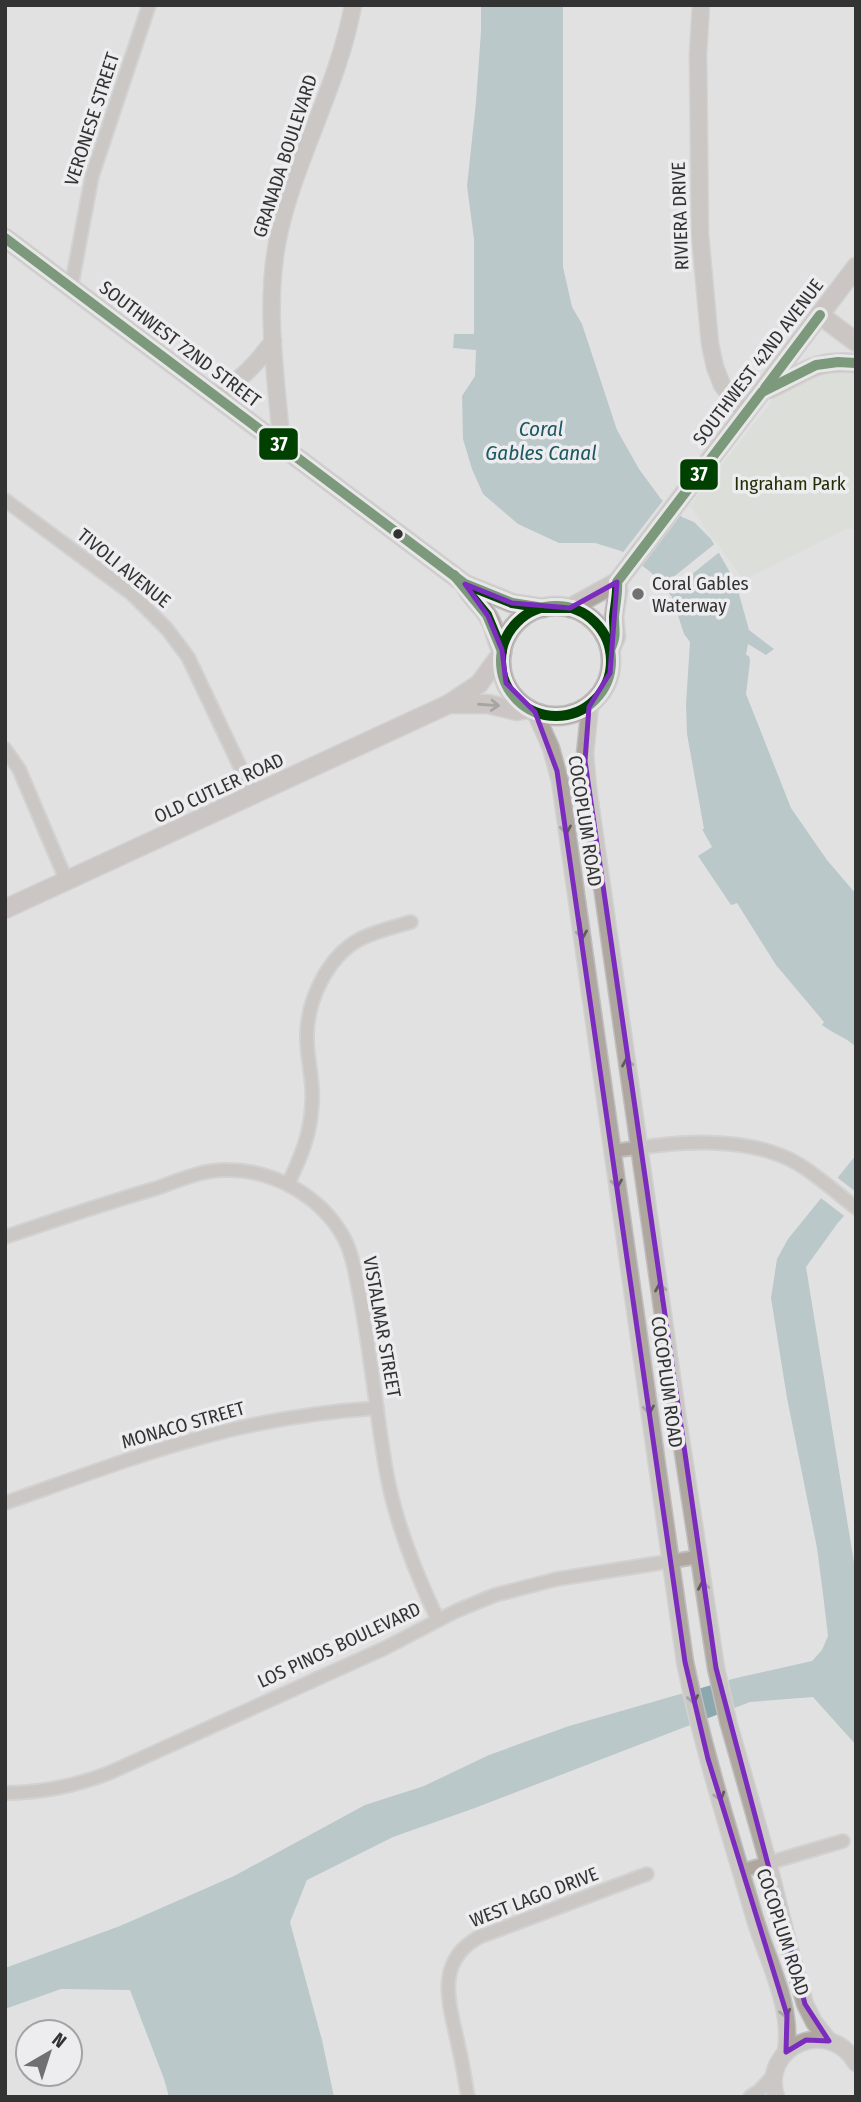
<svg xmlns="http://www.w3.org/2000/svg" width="861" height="2102" font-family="'Fira Sans Condensed',sans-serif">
<rect width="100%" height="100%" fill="#e1e1e2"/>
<path fill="#d5d9ce" d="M856,369V529H847L744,580L707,531L690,505L776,396L806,373Z"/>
<g fill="#8ba8ae">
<path d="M481,5H563V267L572,307L582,324L617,430L639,469L661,499L682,517L694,522L711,539L736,583L749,630L774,649L766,655L748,644L746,655L749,656L750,661L746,694L791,808L827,860L856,894V1047C844,1036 835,1035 822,1025L824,1022L776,965L737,903L731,905L698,856L712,847L702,829H704L687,734L686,704L690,642L684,634L672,597L656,577L648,570L621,551L595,543H559L518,524L483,494L472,469L463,439L462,396L475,376L476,350L453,348L454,334H474V239L467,186L476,102L481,31Z"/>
<path d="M856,1155V1202L837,1224L806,1267L856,1575V1745L813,1697L750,1702L475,1808L393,1837L307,1880L290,1922L322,2040L334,2097H169L164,2079L130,1990L61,1989L5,2009V1968L120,1926L234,1876L365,1805L424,1786L489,1755L569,1726L736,1678L812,1661L822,1650L828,1636L823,1594L817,1548L787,1398L771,1298L777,1259L788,1239Z"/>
</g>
<g fill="#e1e1e2">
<path d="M665,498L683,512L640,568L621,555Z"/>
<path d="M717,542L722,550L666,595L661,587Z"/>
<path d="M834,1175L856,1192V1207L847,1218L817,1195Z"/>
</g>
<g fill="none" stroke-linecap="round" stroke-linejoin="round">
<g stroke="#bebebf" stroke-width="16">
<g id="minor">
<path d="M71,288L92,176L149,5"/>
<path d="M5,500L132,594L167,629L188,657L254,796"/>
<path d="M5,749L19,769L67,882"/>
<path d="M613,1151C672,1143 745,1132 800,1165C819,1177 837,1193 856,1208"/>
<path d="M288,1184C301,1157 311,1133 312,1103C314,1081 307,1060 307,1039C306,1002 327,957 360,939C376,931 394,927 411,922"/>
<path d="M5,1237C55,1220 106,1203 157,1188C180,1180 204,1169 228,1170C274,1170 320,1196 343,1236C353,1254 356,1277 360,1297C371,1354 376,1412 386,1470C395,1522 415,1572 438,1620"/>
<path d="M5,1503C71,1480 136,1455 203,1437C260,1421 319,1412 377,1408"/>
<path d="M5,1793C42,1793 75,1786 109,1773L385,1648L456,1611L495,1595L557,1579L698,1557"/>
<path d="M741,1871L843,1841"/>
<path d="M468,2097C465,2081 463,2065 459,2049C451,2008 432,1963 479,1937L647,1874"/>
<path d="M750,2097L759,2091L773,2076"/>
</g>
</g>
<g stroke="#bebebf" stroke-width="19">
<g id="tertiary">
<path d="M701,5L698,54L700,235L710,344L715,367L722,385L745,414"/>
<path d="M215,397C241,379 255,366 273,341"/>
<path d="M282,448C276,376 263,300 280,229C298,153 339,83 353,5"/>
<path d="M590,705L585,754L588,788L678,1420L716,1668L728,1721L768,1862L787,1939L805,2004L814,2022L829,2041"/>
<path d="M535,712L551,748L560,781L685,1662C703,1749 730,1834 755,1919C768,1962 793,2006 786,2052"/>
<path d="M776,2097C760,2046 829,2016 856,2063"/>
</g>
</g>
<g stroke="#bebebf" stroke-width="21">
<g id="secondary">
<path d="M5,238L465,584L512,603L544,608"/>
<path d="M820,315L856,342"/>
<path d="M769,389C806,373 810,360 856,363"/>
<path d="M465,585C469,597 483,606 489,618C496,629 495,641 502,651"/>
<circle cx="556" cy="661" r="55"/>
<path d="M570,608L617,582L856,267"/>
<path d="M610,650L616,637L614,617L618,591L617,582"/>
<path d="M449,704H488L517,711L528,709"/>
<path d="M5,909L449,704L479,684L502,653"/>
</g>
</g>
<use href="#minor" stroke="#afa69f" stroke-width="12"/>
<use href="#tertiary" stroke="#afa69f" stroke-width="16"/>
<use href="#secondary" stroke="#afa59e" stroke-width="18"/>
<g stroke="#ededf0" stroke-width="16">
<g id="bus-1">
<path d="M5,238L465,584L512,603L544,608H570"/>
<path d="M765,388L820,315"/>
<path d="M454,575L487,615L502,651"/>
<circle cx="556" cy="661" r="55"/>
<path d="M610,650C617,635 614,632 614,617C615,605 618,594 617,582L762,392L816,365L838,362L856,363"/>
</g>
</g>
<use href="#bus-1" stroke="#004000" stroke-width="10"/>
</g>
<defs><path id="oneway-shaft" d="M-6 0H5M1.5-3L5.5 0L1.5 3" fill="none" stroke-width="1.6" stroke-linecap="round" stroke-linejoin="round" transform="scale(1.75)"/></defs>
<g stroke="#5e5b59">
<use href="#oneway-shaft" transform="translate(489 705) rotate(4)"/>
<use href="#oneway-shaft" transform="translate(565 824) rotate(82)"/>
<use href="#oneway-shaft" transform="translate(581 929) rotate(82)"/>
<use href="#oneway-shaft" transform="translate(628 1068) rotate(-98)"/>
<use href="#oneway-shaft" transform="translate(616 1178) rotate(82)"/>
<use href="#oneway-shaft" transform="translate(661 1293) rotate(-98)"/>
<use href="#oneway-shaft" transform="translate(648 1404) rotate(82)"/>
<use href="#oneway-shaft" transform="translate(704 1591) rotate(-99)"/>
<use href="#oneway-shaft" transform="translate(692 1694) rotate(78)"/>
<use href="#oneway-shaft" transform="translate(718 1791) rotate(73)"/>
<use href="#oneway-shaft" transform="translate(784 2008) rotate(75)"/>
</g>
<path d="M0 0H861V2102H0ZM617,582L610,673L589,707L585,761L716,1668L805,2004L829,2041L806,2040L786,2052L787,2015L708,1759L685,1662L557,771L535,712L506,683L502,650L488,616L465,584L512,603L570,608Z" fill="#e1e1e2" fill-opacity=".55" fill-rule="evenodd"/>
<path fill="none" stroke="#7b2cbf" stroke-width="5" stroke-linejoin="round" d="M617,582L610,673L589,707L585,761L716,1668L805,2004L829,2041L806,2040L786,2052L787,2015L708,1759L685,1662L557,771L535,712L506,683L502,650L488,616L465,584L512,603L570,608Z"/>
<circle fill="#333334" stroke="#ededf0" stroke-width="2.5" cx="398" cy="534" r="6"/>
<circle fill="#707071" stroke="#ededf0" stroke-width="2.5" cx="638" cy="594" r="7"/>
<g text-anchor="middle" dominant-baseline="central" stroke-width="7" stroke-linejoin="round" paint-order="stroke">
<g font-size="19" fill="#333334" stroke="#ededf0">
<text transform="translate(92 119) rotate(-72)">VERONESE STREET</text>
<text transform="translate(285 156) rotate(-72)">GRANADA BOULEVARD</text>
<text transform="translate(680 216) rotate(-92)">RIVIERA DRIVE</text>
<text transform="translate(180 344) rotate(37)">SOUTHWEST 72ND STREET</text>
<text transform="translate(758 362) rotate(-53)">SOUTHWEST 42ND AVENUE</text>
<text transform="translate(124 568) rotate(39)">TIVOLI AVENUE</text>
<text transform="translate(219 788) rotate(-25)">OLD CUTLER ROAD</text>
<text transform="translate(585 821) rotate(81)">COCOPLUM ROAD</text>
<text transform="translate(382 1327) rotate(80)">VISTALMAR STREET</text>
<text transform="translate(667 1382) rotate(82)">COCOPLUM ROAD</text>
<text transform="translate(183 1425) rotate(-16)">MONACO STREET</text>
<text transform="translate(339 1645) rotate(-25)">LOS PINOS BOULEVARD</text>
<text transform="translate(534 1897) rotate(-21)">WEST LAGO DRIVE</text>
<text transform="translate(783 1932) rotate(72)">COCOPLUM ROAD</text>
</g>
<g font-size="19" fill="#252e05" stroke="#ededf0">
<text x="790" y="483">Ingraham Park</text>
</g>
<g font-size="19" fill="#333334" stroke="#ededf0" text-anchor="start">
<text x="652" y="583">Coral Gables<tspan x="652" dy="22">Waterway</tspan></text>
</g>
<g font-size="21" font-style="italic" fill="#1c5861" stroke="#ededf0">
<text x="541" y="429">Coral<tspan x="541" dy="24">Gables Canal</tspan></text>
</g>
</g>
<g stroke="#ededf0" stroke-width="2.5">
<rect x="258" y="427" width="41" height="34" rx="7" fill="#004000"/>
<rect x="679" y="458" width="40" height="33" rx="7" fill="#004000"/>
</g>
<g font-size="19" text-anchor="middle" font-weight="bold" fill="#fff">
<text x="279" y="451">37</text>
<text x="699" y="481">37</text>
</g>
<rect width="861" height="2102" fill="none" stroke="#333334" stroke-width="14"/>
<g transform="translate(49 2053) rotate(39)"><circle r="33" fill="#ededf0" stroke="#a3a3a5" stroke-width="2"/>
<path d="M0-5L12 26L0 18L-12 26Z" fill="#707071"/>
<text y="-10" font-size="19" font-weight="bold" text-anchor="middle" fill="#333334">N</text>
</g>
</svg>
